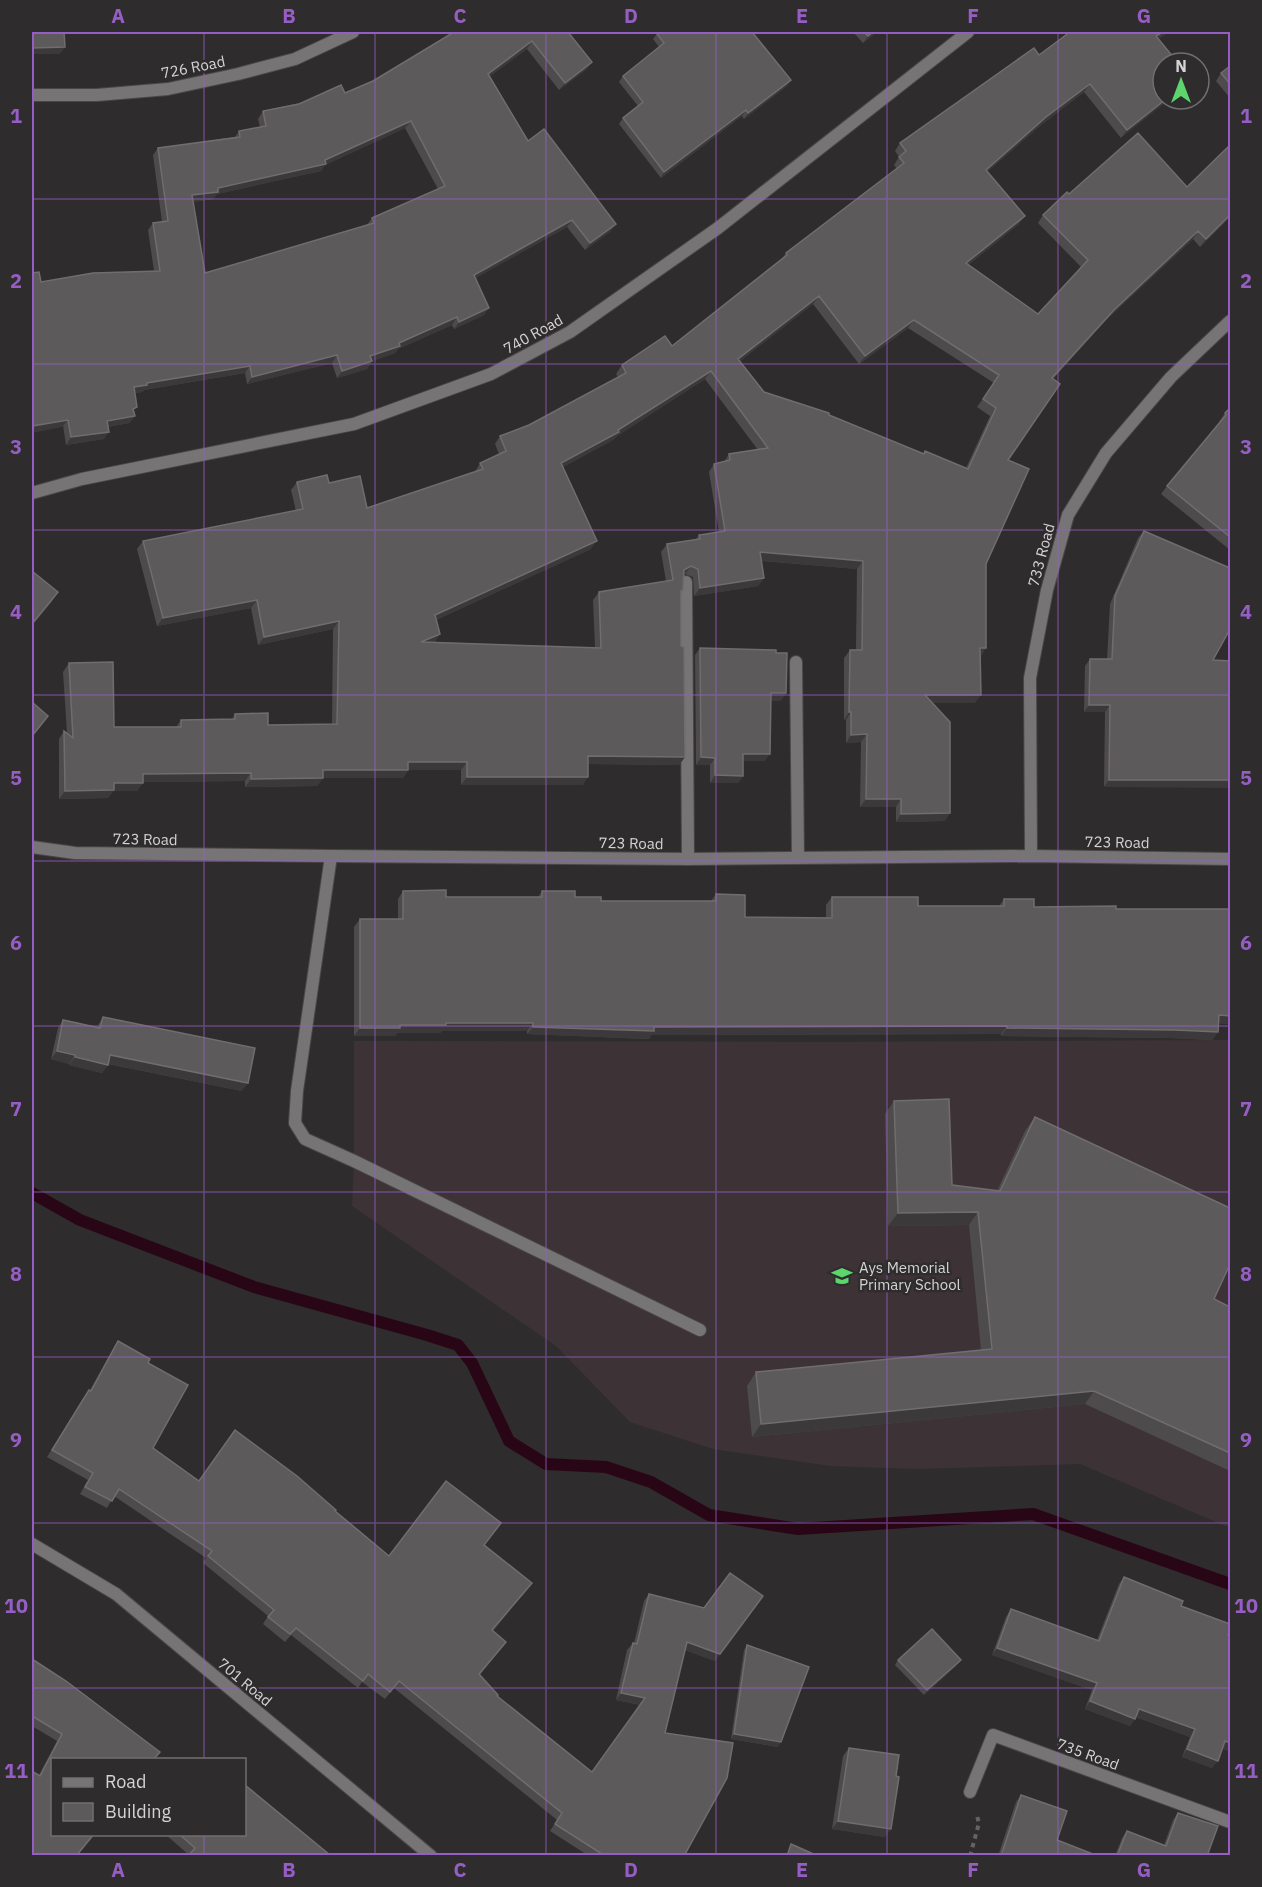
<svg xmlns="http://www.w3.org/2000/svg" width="1262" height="1887" font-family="'IBM Plex Sans',sans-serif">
<rect width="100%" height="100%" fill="#2f2c2d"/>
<path fill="#3d3336" d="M1230,1040V1528L1080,1464L917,1469L830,1466L713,1449L630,1422L556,1346L352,1206L354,1161V1041L824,1042Z"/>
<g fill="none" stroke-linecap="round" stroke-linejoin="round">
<path stroke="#290615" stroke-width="12" d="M32,1193L80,1220L254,1287L427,1335L458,1345L472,1363L509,1441L546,1464L606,1467L651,1482L709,1515L798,1529L1033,1514L1230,1584"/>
<g stroke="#4a4748" stroke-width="14">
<g id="service">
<path d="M686,582L688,859"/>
<path d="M331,856L297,1091L295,1123L305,1139L354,1161L700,1330"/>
</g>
</g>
<g stroke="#4a4748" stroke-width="14">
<g id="minor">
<path d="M32,95H97L168,89L238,74L295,59L353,32"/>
<path d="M32,493L82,479L354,424L491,374L570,332L718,228L968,32"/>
<path d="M796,662L798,858"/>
<path d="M32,847L75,853L331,856L688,859L1031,856L1230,859"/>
<path d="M1031,856L1030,678L1047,590L1068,515L1106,453L1171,377L1230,321"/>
<path d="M32,1544L116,1594L431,1856"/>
<path d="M970,1792L993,1735L1230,1822"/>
</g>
</g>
<path stroke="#666364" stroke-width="4" stroke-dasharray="4.5 4.5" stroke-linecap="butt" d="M970,1856L979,1823L977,1816"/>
<use href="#service" stroke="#767475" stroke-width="12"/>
<use href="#minor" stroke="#767475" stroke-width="12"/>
</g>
<g fill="#4e4b4c" fill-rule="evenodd">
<path d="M568,32L587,69L559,90L527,49L490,76L528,141L611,231L585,250L567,227L475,278L484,315L454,329L452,325L398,349L395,353L372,361L367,369L337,378L332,363L247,384L245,373L144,390L142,392L135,393L134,412L135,416L129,423L108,427L104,439L66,445L41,282L154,271L148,230L153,223L162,222L153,155L158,148L235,137L239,131L260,127L258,119L263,111L345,93ZM405,128L438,189L372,218L367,225L205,273L193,202L213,199L217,194L321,171L325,165Z"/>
<path d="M853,32H877L863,43Z"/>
<path d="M1070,32H1169L1158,39L1163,99L1121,138L1084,92L1041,125L987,172L1019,224L968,265L1038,314L1081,267L1038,223L1043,215L1069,194L1187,187L1230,145V217L1200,247L1193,239L1108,318L1053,379L1008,460L986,564L980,657L975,703H932L945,821L896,822V807H860L861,742L846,743V720H844V658L850,650H856L857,569L761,561L764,578L758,586L694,596L693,577L685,574L684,575L683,590L681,594V646L685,757L679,765L588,764L583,785H461V770H408L403,778H323L317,786L245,787V781L143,782L137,791H113L108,798L59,799V739L64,731L67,733L63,672L69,663L114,727H176L181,720L232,719L235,714L268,725L332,724L333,629L258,645L251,608L157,626L137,549L143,541L296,511L291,490L297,482L329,483L367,508L475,472L480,463L499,454L495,444L500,436L529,425L618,377L616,374L622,365L672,346L781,260L786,253L897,169L894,165L899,157L895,151L900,143L1039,55ZM813,304L859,364L908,328L994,383L977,407L990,416L966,468L925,451L924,454L829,415L764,392L740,361ZM705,379L758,450L729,454L724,462L714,464L709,472L719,532L699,535L696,539L667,544L661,552L666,581L599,592L593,600L595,648L434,642L440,634L436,620L591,549L563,467L613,440L617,436Z"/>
<path d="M657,34L787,86L744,119L742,116L661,178L619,124L623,118L638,106L619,82L623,76L659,47L653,39Z"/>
<path d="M1230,66V98L1216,81L1221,73Z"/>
<path d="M1230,408V550L1161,494L1167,486L1220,423L1219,422L1225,413Z"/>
<path d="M1144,531L1230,629L1104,787L1105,712H1084L1085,666L1090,659H1107L1110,604L1138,538Z"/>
<path d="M700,648L781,701H771L765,761H743V776L738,783H710V765H696L695,655Z"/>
<path d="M403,891L446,897H538L542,891L601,901H711L716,894L745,917L826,918V905L832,897L918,906H999L1004,899L1034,907L1116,909H1230V1024L1218,1023V1032L1212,1040L1170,1038L1001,1036V1034L651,1035L649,1039L527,1034V1031H442L440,1033H397L395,1036H354V927L360,919H398V899Z"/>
<path d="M103,1017L242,1091L108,1064L102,1073L69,1065V1064L51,1059L58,1028L63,1020L97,1027Z"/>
<path d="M894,1101L952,1185L997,1191L1025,1131L1035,1117L1214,1299L1230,1307V1471L1085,1404L752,1437L747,1386L756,1372L981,1350L969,1225L888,1226L885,1114Z"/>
<path d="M118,1341L148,1363L153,1448L199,1481L335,1511L389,1556L485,1545L532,1583L493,1631L506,1642L480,1675L497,1696L592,1772L640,1705L616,1700L627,1650L633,1643H634L644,1601L649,1594L715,1661L685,1650L665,1733L684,1856H589L550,1831L557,1820L394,1688L385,1699L362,1682L358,1688L291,1635L285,1642L263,1624L268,1616L203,1563L206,1558L114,1496L107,1508L80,1494L88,1480L47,1457L84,1397L89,1390H90L113,1349Z"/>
<path d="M1124,1577L1181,1606L1228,1635L1222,1749L1212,1768L1182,1757L1190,1737L1136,1717L1130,1726L1085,1709L1092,1690L992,1655L1006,1617L1011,1609L1097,1640L1119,1584Z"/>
<path d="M747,1645L778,1747L731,1739L744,1650Z"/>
<path d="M32,1659L66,1681L160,1752L154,1760H52V1834H95L77,1856H32V1771L39,1775L57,1741L32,1726Z"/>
<path d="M898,1660L957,1665L924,1695L895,1665Z"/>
<path d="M849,1748L896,1776L885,1837L832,1829L843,1756Z"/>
<path d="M1021,1795L1057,1840L1098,1856H998L1016,1802Z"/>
<path d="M1178,1813L1207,1856H1115L1122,1838L1127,1831L1164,1845L1173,1820Z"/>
<path d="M165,1834H244L189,1855Z"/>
</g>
<g fill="#3c393a">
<path d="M873,32H877L863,43L868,36Z"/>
<path d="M1163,32H1169L1150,44L1156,36Z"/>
<path d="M532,41L527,49L483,81L488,74Z"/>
<path d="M65,47L60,54H32V48Z"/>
<path d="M592,62L587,69L559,90L565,83Z"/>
<path d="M791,80L787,86L744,119L748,113Z"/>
<path d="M1090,84L1084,92L1041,125L980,178L986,170L1046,117Z"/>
<path d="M1166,99H1170L1121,138L1127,130Z"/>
<path d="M746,110L742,116L661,178L664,172Z"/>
<path d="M411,121L405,128L325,165L321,171L217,194L213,199L187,203L192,195L325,160Z"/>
<path d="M1230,215V217L1200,247L1206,239Z"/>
<path d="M1025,216L1019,224L960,271L966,263Z"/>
<path d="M572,220L567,227L469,282L474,275Z"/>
<path d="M616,224L611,231L585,250L590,243Z"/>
<path d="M1198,231L1193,239L1108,318L1046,386L1052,378L1114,310Z"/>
<path d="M819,296L813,304L733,367L738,359Z"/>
<path d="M489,308L484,315L454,329L459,322Z"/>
<path d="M457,317L452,325L398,349L395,353L365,363L370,356Z"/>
<path d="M914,320L908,328L859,364L865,356Z"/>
<path d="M337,355L332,363L247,384L252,377Z"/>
<path d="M372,361L367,369L337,378L342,371Z"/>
<path d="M250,366L245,373L144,390L142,392L128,394L134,387L147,383Z"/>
<path d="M711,371L705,379L617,436L613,440L556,471L561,463L618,430Z"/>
<path d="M135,416L129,423L102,428L107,421Z"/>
<path d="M68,420L62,427L32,433V426Z"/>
<path d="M109,432L104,439L66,445L71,437Z"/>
<path d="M597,541L591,549L429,623L435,615Z"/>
<path d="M760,552L863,561L857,569L754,560Z"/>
<path d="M691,566L685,574L679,578L684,570Z"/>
<path d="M764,578L758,586L694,596L700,588Z"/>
<path d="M58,592L52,602L32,626V624Z"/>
<path d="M257,600L251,608L157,626L163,618Z"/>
<path d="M339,621L333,629L258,645L264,637Z"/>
<path d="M440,634L435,642L416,650L421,642Z"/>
<path d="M980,648H986L981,657Z"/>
<path d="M771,693H786L781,701H766Z"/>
<path d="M925,695H981L975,703H919Z"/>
<path d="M1089,705H1110L1105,712H1084Z"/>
<path d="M849,712H851L846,720H844Z"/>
<path d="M867,734L861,742L846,743L851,735Z"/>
<path d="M743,754H770L765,761H738Z"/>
<path d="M588,756L685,757L679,765L583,764Z"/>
<path d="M701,757L715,758L710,765H696Z"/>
<path d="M408,762H467L461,770H408L403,778H317L323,770Z"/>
<path d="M251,773L245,781L137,782L143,774Z"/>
<path d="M715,775L743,776L738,783H710Z"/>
<path d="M467,777H588L583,785H461Z"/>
<path d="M323,778L317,786L245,787L251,779Z"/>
<path d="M1109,780H1230V788L1104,787Z"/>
<path d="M114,783H143L137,791H113L108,798L59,799L65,791Z"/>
<path d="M866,799H901L896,807H860Z"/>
<path d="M950,813L945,821L896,822L901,814Z"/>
<path d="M1219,1015L1230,1016V1024L1213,1023Z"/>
<path d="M446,1023H533L527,1031H442L440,1033H397L395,1036H354L360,1028Z"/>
<path d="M1007,1026L1001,1034L651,1035L649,1039L527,1034L533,1027H654Z"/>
<path d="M1007,1028L1175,1030L1218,1032L1212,1040L1170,1038L1001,1036Z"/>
<path d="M57,1051L75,1055L69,1064L51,1059Z"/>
<path d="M110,1055L248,1083L242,1091L104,1063Z"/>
<path d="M75,1057L108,1065L102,1073L69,1065Z"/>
<path d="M978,1212L969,1225L888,1226L898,1213Z"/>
<path d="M1094,1391L1085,1404L752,1437L761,1424Z"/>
<path d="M532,1583L527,1590L487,1638L492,1630Z"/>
<path d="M763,1596L715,1661L682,1649L687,1642Z"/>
<path d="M997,1648L1097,1683L1092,1690L992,1655Z"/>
<path d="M961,1660L957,1665L924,1695L927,1690Z"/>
<path d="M621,1693L645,1698L640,1705L616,1700Z"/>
<path d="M1090,1701L1135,1719L1130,1726L1085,1709Z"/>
<path d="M1139,1709L1195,1729L1190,1737L1134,1716Z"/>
<path d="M734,1734L781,1742L778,1747L731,1739Z"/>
<path d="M1225,1741L1230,1743V1752L1220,1748Z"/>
<path d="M1187,1749L1218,1761L1212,1768L1182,1757Z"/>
<path d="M838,1821L891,1829L885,1837L832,1829Z"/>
</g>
<g fill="#5d5a5b" stroke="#706d6e" stroke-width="1.5" fill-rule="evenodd">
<path d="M32,32H64L65,47L32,48Z"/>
<path d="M454,32H568L592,62L565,83L532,41L488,74L528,141L544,129L616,224L590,243L572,220L474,275L489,308L459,322L457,317L399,343L400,346L370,356L372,361L342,371L337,355L252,377L250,366L147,383V385L134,387L137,407L133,409L135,416L107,421L109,432L71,437L68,420L32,426V273L39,272L41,282L93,273L160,271L153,223L168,221L158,148L240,137L239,131L266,126L263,111L299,104L341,85L345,93L373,81ZM411,121L445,186L372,218L374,223L205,273L192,195L218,192V188L326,164L325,160Z"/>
<path d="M660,32H752L791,80L748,113L746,110L664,172L623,118L643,102L623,76L664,43L657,34Z"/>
<path d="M864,32H873L868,36Z"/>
<path d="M1070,32H1163L1156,36L1178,63H1163V99H1166L1127,130L1090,84L1046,117L986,170L1025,216L966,263L1038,314L1088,260L1043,215L1067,192L1069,194L1138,133L1187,187L1230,145V215L1206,239L1198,231L1114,310L1052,378L1060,384L1008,460L1029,469L986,564V648H980L981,695H925L950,722V813L901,814V799H866L867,734L851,735V712H849L850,650H862L863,561L760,552L764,578L700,588L698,569L691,566L684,570L683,590L681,591V646L684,647L685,757L588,756V777H467V762H408V770H323V778L251,779V773L143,774V783H114V790L65,791L64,731L73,738L69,663L113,662L114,727H181V720L235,719V714L268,713V725L337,724L339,621L264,637L257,600L163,618L143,541L303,509L297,482L327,475L329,483L360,476L367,508L483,469L480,463L506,451L500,436L529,425L626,373L622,365L665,336L672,346L787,255L786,253L904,163L899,157L906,151L900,143L1034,48L1039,55ZM819,296L865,356L914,320L999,375L983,399L996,408L968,469L925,451L924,454L829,415V413L764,392L738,359ZM711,371L768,448L729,454L730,460L714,464L725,531L699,535L700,539L667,544L673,580L599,592L601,648L421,642L440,634L435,615L597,541L561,463L619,432L618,430Z"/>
<path d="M1230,66V84L1221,73Z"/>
<path d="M1230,408V537L1167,486L1226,415L1225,413Z"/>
<path d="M1144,531L1230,568V629L1213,660L1230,661V780H1109L1110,705H1089L1090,659H1112L1115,596Z"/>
<path d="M32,571L58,592L32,624Z"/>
<path d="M700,648L776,650V653H787L786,693H771L770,754H743V776L715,775V758L701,757Z"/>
<path d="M32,702L48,716L32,736Z"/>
<path d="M446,890V897H542V891H575V897H601V901H716V894L745,895V917L832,918V897H918V906H1004V899H1034V907L1116,906V909H1230V1016L1219,1015L1218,1032L1175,1030L1007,1028V1026L654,1027V1031L533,1027V1023H446V1025H400V1028H360V919H403V891Z"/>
<path d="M103,1017L255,1048L248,1083L110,1055L108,1065L75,1057V1055L57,1051L63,1020L100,1028Z"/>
<path d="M949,1099L952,1185L1000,1191L1035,1117L1230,1208V1264L1214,1299L1230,1307V1453L1094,1391L761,1424L756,1372L992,1349L978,1212L898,1213L894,1101Z"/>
<path d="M118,1341L150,1359L148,1363L188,1385L153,1448L199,1481L235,1430L297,1476L336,1510L335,1511L389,1556L446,1481L501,1523L484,1545L532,1583L492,1630L506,1642L479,1674L498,1695L497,1696L592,1772L645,1698L621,1693L633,1643L637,1644L649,1594L704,1608L730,1573L763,1596L720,1654L687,1642L665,1733L733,1743L727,1778L684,1856H605L555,1824L562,1813L399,1681L390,1692L368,1674L363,1681L296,1628L290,1634L268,1617L274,1610L208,1556L212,1551L119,1489L112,1501L85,1487L93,1473L52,1450L89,1390L91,1391Z"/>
<path d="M1124,1577L1183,1601L1181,1606L1230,1624V1629L1228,1635L1230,1636V1743L1225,1741L1218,1761L1187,1749L1195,1729L1139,1709L1135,1719L1090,1701L1097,1683L997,1648L1011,1609L1099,1641Z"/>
<path d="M932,1629L961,1660L927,1690L898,1660Z"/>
<path d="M747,1645L809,1667L781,1742L734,1734Z"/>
<path d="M32,1659L66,1681L160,1752L153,1760H52V1834H94L76,1856H32V1771L40,1776L62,1734L32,1716Z"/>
<path d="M849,1748L899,1755L896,1776L899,1777L891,1829L838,1821Z"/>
<path d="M245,1785L330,1855L329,1856H188L195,1848L179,1834H244Z"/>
<path d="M1021,1795L1067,1811L1057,1840L1098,1856H1001Z"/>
<path d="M1178,1813L1218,1826L1207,1856H1117L1127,1831L1166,1846Z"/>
<path d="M791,1844L818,1856H787Z"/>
</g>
<path fill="none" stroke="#965ec5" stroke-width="1.5" stroke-opacity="0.55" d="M204,32V1760M375,32V1856M546,32V1856M716,32V1856M887,32V1856M1058,32V1856M32,199H1230M32,364H1230M32,530H1230M32,695H1230M32,861H1230M32,1026H1230M32,1192H1230M32,1357H1230M32,1523H1230M32,1688H1230M204,1834V1856"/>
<defs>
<g id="school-bare" transform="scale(1.62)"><path d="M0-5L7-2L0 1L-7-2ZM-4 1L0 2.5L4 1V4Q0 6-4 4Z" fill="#5cd56d" stroke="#2f2c2d" stroke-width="2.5" paint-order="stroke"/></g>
</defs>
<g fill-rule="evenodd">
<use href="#school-bare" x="842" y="1276"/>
</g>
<g text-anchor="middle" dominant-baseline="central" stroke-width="5" stroke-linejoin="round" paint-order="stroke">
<g font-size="15" fill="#d5d3d4" stroke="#2f2c2d">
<text transform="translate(193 67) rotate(-11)">726 Road</text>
<text transform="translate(533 334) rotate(-29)">740 Road</text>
<text transform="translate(1041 555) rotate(-75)">733 Road</text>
<text transform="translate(145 839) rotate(1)">723 Road</text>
<text transform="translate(1117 842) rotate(1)">723 Road</text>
<text transform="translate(631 843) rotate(1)">723 Road</text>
<text transform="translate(245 1682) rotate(40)">701 Road</text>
<text transform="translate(1088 1754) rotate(20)">735 Road</text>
</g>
<g font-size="15" fill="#d5d3d4" stroke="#2f2c2d" text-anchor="start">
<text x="859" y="1267">Ays Memorial<tspan x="859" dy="17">Primary School</tspan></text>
</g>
</g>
<rect width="1262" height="1887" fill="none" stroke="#2f2c2d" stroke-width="66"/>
<rect x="51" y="1758" width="195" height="78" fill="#2f2c2d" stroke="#716f70" stroke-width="1.5"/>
<rect x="63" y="1778" width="30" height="9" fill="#767475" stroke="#716f70" stroke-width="1.5"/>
<text x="105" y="1788" font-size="18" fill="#d5d3d4">Road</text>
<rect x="63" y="1803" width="30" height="18" fill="#5d5a5b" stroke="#716f70" stroke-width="1.5"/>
<text x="105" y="1818" font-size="18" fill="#d5d3d4">Building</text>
<g transform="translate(1181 81)"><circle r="28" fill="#2f2c2d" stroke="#716f70" stroke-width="1.5"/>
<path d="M0-4.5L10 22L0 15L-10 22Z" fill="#5cd56d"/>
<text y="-9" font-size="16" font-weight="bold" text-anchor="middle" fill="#d5d3d4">N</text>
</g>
<rect x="33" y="33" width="1196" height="1821" fill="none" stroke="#965ec5" stroke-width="2"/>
<g font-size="20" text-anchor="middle" font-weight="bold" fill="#965ec5">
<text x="118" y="23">A</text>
<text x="289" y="23">B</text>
<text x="460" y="23">C</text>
<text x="631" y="23">D</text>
<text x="802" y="23">E</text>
<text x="973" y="23">F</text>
<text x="1144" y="23">G</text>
<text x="16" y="123">1</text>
<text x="1246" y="123">1</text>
<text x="16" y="288">2</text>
<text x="1246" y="288">2</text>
<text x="16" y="454">3</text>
<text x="1246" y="454">3</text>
<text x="16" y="619">4</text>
<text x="1246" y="619">4</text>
<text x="16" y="785">5</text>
<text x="1246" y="785">5</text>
<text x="16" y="950">6</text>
<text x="1246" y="950">6</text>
<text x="16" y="1116">7</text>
<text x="1246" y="1116">7</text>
<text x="16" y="1281">8</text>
<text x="1246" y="1281">8</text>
<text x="16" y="1447">9</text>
<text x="1246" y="1447">9</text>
<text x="16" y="1613">10</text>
<text x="1246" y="1613">10</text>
<text x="16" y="1778">11</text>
<text x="1246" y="1778">11</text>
<text x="118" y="1877">A</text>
<text x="289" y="1877">B</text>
<text x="460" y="1877">C</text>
<text x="631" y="1877">D</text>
<text x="802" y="1877">E</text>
<text x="973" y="1877">F</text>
<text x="1144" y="1877">G</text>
</g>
</svg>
